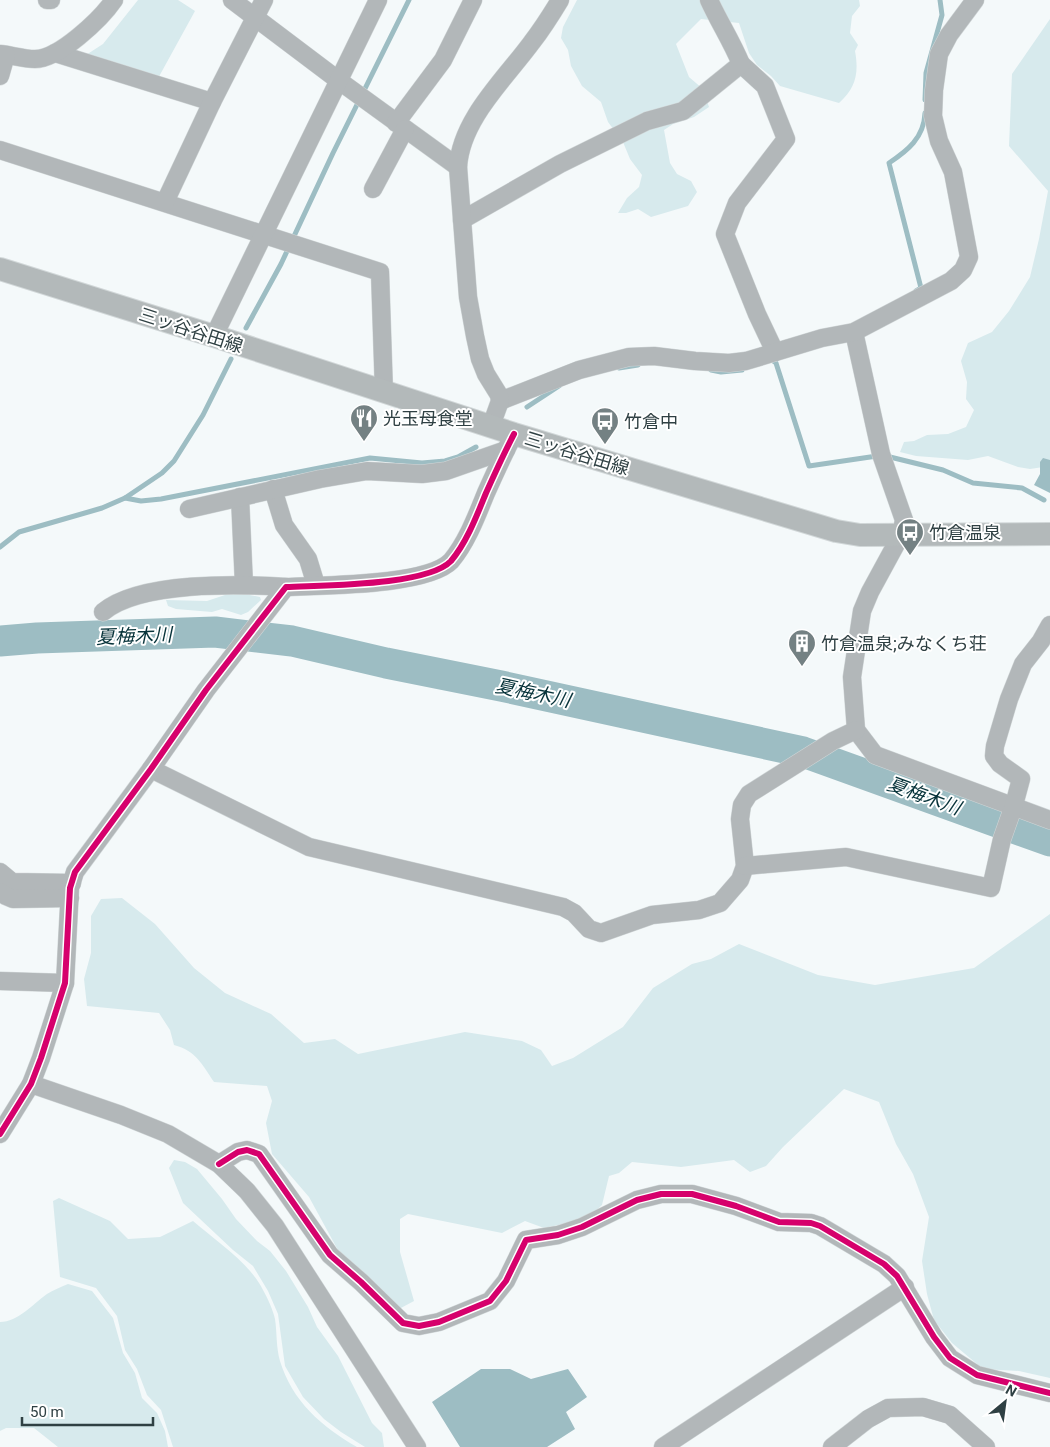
<svg xmlns="http://www.w3.org/2000/svg" width="1050" height="1447" font-family="Roboto,'Noto Sans JP',sans-serif">
<rect width="100%" height="100%" fill="#f4f9fa"/>
<g fill="#d7eaed">
<path d="M138,0H178L195,11L156,82L86,55L103,44Z"/>
<path d="M577,0H859L860,6L852,16L850,33L858,45L855,51C859,73 856,88 839,103L780,86L771,76L757,65L749,53L739,23L701,19L676,44L689,77L703,89L709,107L694,117L673,124L664,130L670,163L677,174L691,181L697,192L688,206L651,217L638,209L626,213H618L627,198L639,187L642,175L630,159L623,142L608,122L601,102L582,86L571,66L568,50L561,38L563,27Z"/>
<path d="M1050,19V466L1030,469L1018,467L988,456L968,460L916,456L900,452L904,442L914,441L927,435L948,434L966,427L974,410L966,399L967,382L961,361L968,343L992,332L1009,311L1030,277L1039,239L1048,191L1009,146L1012,74Z"/>
<path d="M234,592L260,597L261,600L248,612L241,615L222,609L212,612L176,609L168,606L166,600L207,601Z"/>
<path d="M122,898L155,924L194,968L225,993L271,1014L304,1043L335,1039L358,1054L465,1032L522,1041L541,1050L552,1066L573,1058L623,1027L653,988L692,964L711,959L739,944L818,975L875,985L974,968L1050,914V1378L1019,1371L983,1369L952,1343L934,1320L927,1294L922,1261L929,1217L913,1174L896,1144L879,1102L844,1089L783,1147L766,1166L750,1172L734,1160L681,1167L632,1162L619,1173L609,1176L602,1205L587,1219L544,1228L525,1221L502,1233L408,1214L400,1219V1252L414,1301L399,1309L339,1252L309,1197L272,1154L266,1123L272,1101L267,1086L214,1082C202,1064 196,1051 174,1045L170,1030L159,1013L87,1006L84,979L91,953V916L101,899Z"/>
<path d="M174,1160L185,1162L197,1169L222,1199L236,1219L257,1241L270,1251L286,1271L308,1307L317,1327L338,1356L372,1423L382,1433L384,1447H365L341,1432L324,1419L303,1397L285,1366L278,1314L268,1291L253,1266L233,1250L183,1203L169,1168Z"/>
<path d="M59,1198L110,1221L128,1239L160,1237L193,1221C217,1242 249,1262 263,1290C268,1299 273,1310 275,1319C277,1332 276,1348 280,1361C292,1401 322,1427 357,1447H173L161,1410L147,1395L137,1369L125,1350L117,1316L96,1288L60,1277L53,1201Z"/>
<path d="M68,1284L92,1291L113,1318L123,1353L135,1373L142,1398L157,1413L165,1431L168,1447H58L34,1428H6L0,1431V1322C18,1322 33,1304 47,1294C53,1290 61,1287 68,1284Z"/>
</g>
<g fill="#9dbdc3">
<path d="M1043,458L1050,460V493L1034,485L1040,474V462Z"/>
<path d="M481,1369H510L531,1379L568,1369L587,1397L566,1412L575,1429L547,1447H460L432,1402Z"/>
</g>
<g fill="none" stroke-linecap="round" stroke-linejoin="round">
<g stroke="#9dbdc3" stroke-width="5">
<path d="M925,100L926,73L942,15L940,0"/>
<path d="M916,291L921,288L889,163C907,151 924,138 925,113"/>
<path d="M246,328L281,264L333,153L409,0"/>
<path d="M772,360L776,363L809,466L877,456"/>
<path d="M619,368L638,365"/>
<path d="M711,370L721,372L742,370"/>
<path d="M527,407L559,386"/>
<path d="M890,457L943,470L973,483L1022,488L1044,500"/>
<path d="M125,498L141,501L161,499L370,458L422,463L445,461L458,457L476,447"/>
<path d="M0,547L19,532L102,508L125,498L162,473L174,461L203,415L231,359"/>
</g>
<path stroke="#9dbdc3" stroke-width="31" d="M0,641L37,638L215,632L292,641L386,663L501,686L803,752L1050,841"/>
<g stroke="#d1d7d8" stroke-width="19">
<g id="minor">
<path d="M47,0H51"/>
<path d="M232,0L338,80L458,167"/>
<path d="M55,53L212,102"/>
<path d="M0,54C11,55 23,59 35,59C59,59 101,19 114,0"/>
<path d="M741,64L765,86L786,139L737,203L725,234L757,314L775,352"/>
<path d="M0,76L6,55"/>
<path d="M396,123L443,60L473,0"/>
<path d="M0,150L380,272L384,393"/>
<path d="M373,189L405,129"/>
<path d="M165,202L212,102L264,0"/>
<path d="M462,220L560,164L647,121L683,111L741,64C732,42 719,22 709,0"/>
<path d="M854,332L881,454L904,520L901,535L870,592L862,611L852,677L856,730L875,755L1050,820"/>
<path d="M214,336L378,0"/>
<path d="M500,401L579,370L629,357L654,356L695,361L729,363L746,361L822,338L854,332L951,281L963,270L969,257L953,172L939,141L933,116L934,90L939,54L949,35L975,0"/>
<path d="M491,426L500,401L499,395L486,374L480,359L475,336L468,297L458,167C461,119 505,79 532,42C542,29 551,15 560,0"/>
<path d="M273,489L284,525L308,559L316,585"/>
<path d="M240,497L244,585"/>
<path d="M189,509L320,479L367,471L422,474L446,471L506,450"/>
<path d="M103,612C140,581 239,584 286,587"/>
<path d="M151,769L309,847L563,907L574,913L589,929L601,933L652,915L699,910L720,903L740,880L745,866L740,819L742,805L749,794L833,741L856,730"/>
<path d="M745,866L846,857L991,888L1002,839L1014,805L1021,779L1000,764L994,756L995,746L1009,699L1023,664L1041,641L1050,625"/>
<path d="M0,872L12,882L72,883"/>
<path d="M0,892L6,896L13,899L70,898"/>
<path d="M0,981L65,983"/>
<path d="M31,1084L121,1115L168,1134L219,1164L247,1191L275,1226L417,1447"/>
<path d="M0,1134L31,1084L41,1058L65,983L70,888L75,872L151,769L206,690L286,587C322,585 427,586 451,561C467,542 477,515 486,493C495,473 504,453 514,434"/>
<path d="M219,1164L238,1152L247,1150L259,1154L330,1255L361,1282L403,1323L419,1326L439,1322L490,1301L506,1281L526,1240L558,1235L582,1227L637,1200L661,1194H692L736,1206L779,1222L811,1223L820,1226L884,1264L897,1276L934,1337L950,1358L977,1375L1050,1393"/>
<path d="M663,1447L905,1287"/>
<path d="M832,1447L868,1419L888,1408L923,1407L950,1415L986,1447"/>
</g>
</g>
<g stroke="#d1d7d8" stroke-width="24">
<path id="major" d="M0,269L214,336L514,434L836,531L860,535L1050,534"/>
</g>
<use href="#minor" stroke="#b2b7b9" stroke-width="18"/>
<use href="#major" stroke="#b3b9ba" stroke-width="22"/>
<g stroke="#fff" stroke-width="9">
<g id="cycleway">
<path d="M0,1134L31,1084L41,1058L65,983L70,888L75,872L151,769L206,690L286,587C322,585 427,586 451,561C467,542 477,515 486,493C495,473 504,453 514,434"/>
<path d="M219,1164L238,1152L247,1150L259,1154L330,1255L361,1282L403,1323L419,1326L439,1322L490,1301L506,1281L526,1240L558,1235L582,1227L637,1200L661,1194H692L736,1206L779,1222L811,1223L820,1226L884,1264L897,1276L934,1337L950,1358L977,1375L1050,1393"/>
</g>
</g>
<use href="#cycleway" stroke="#d6006c" stroke-width="6"/>
</g>
<defs>
<g id="restaurant-pin" transform="scale(1.4375)"><path d="M0 17L-7.5 6A9.5 9.5 0 1 1 7.5 6Z" fill="#748183" stroke="#fff"/><path d="M-5-6h1v4h1v-4h1v4h1v-4h1v5L-1.5 .5V6h-2V.5L-5-1ZM5-6V6H3V1.5H1.5Q1.5-4 5-6Z" fill="#fff"/></g>
<g id="bus-pin" transform="scale(1.4375)"><path d="M0 17L-7.5 6A9.5 9.5 0 1 1 7.5 6Z" fill="#748183" stroke="#fff"/><path d="M-5-6H5V4H4V6H2V4H-2V6H-4V4H-5ZM-3.5-4V0h7V-4ZM-3.5 1.2v1.5H-2V1.2ZM2 1.2v1.5H3.5V1.2Z" fill="#fff"/></g>
<g id="building-pin" transform="scale(1.4375)"><path d="M0 17L-7.5 6A9.5 9.5 0 1 1 7.5 6Z" fill="#748183" stroke="#fff"/><path d="M-4-6H4V6H1V3H-1V6H-4ZM-2.5-4.3h1.7v1.8h-1.7ZM.8-4.3h1.7v1.8H.8ZM-2.5-1h1.7V.8h-1.7ZM.8-1h1.7V.8H.8Z" fill="#fff"/></g>
</defs>
<g fill-rule="evenodd">
<use href="#restaurant-pin" x="364" y="418"/>
<use href="#bus-pin" x="605" y="421"/>
<use href="#bus-pin" x="910" y="532"/>
<use href="#building-pin" x="802" y="643"/>
</g>
<g text-anchor="middle" dominant-baseline="central" stroke-width="4" stroke-linejoin="round" paint-order="stroke">
<g font-size="18" fill="#2f4043" stroke="#fff">
<text transform="translate(191 330) rotate(18)">三ッ谷谷田線</text>
<text transform="translate(577 453) rotate(17)">三ッ谷谷田線</text>
</g>
<g font-size="18" fill="#2f4043" stroke="#fff" text-anchor="start">
<text x="383" y="418">光玉母食堂</text>
<text x="624" y="421">竹倉中</text>
<text x="929" y="532">竹倉温泉</text>
<text x="821" y="643">竹倉温泉;みなくち荘</text>
</g>
<g font-size="19" font-style="italic" fill="#07333a" stroke="#fff">
<text transform="translate(134 636) rotate(-2)">夏梅木川</text>
<text transform="translate(533 693) rotate(12)">夏梅木川</text>
<text transform="translate(924 796) rotate(20)">夏梅木川</text>
</g>
</g>
<g transform="translate(1005 1402) rotate(29)" stroke="#ffffff" stroke-width="4" paint-order="stroke">
<path d="M0-4L9 19L0 12L-9 19Z" fill="#2f4043"/>
<text y="-8" font-size="14" font-weight="bold" text-anchor="middle" fill="#2f4043">N</text>
</g>
<path d="M22 1417v8h131v-8" fill="none" stroke="#2f4043" stroke-width="2.5"/>
<text x="30" y="1417" font-size="15" fill="#2f4043" stroke="#ffffff" stroke-width="4" paint-order="stroke">50 m</text>
</svg>
